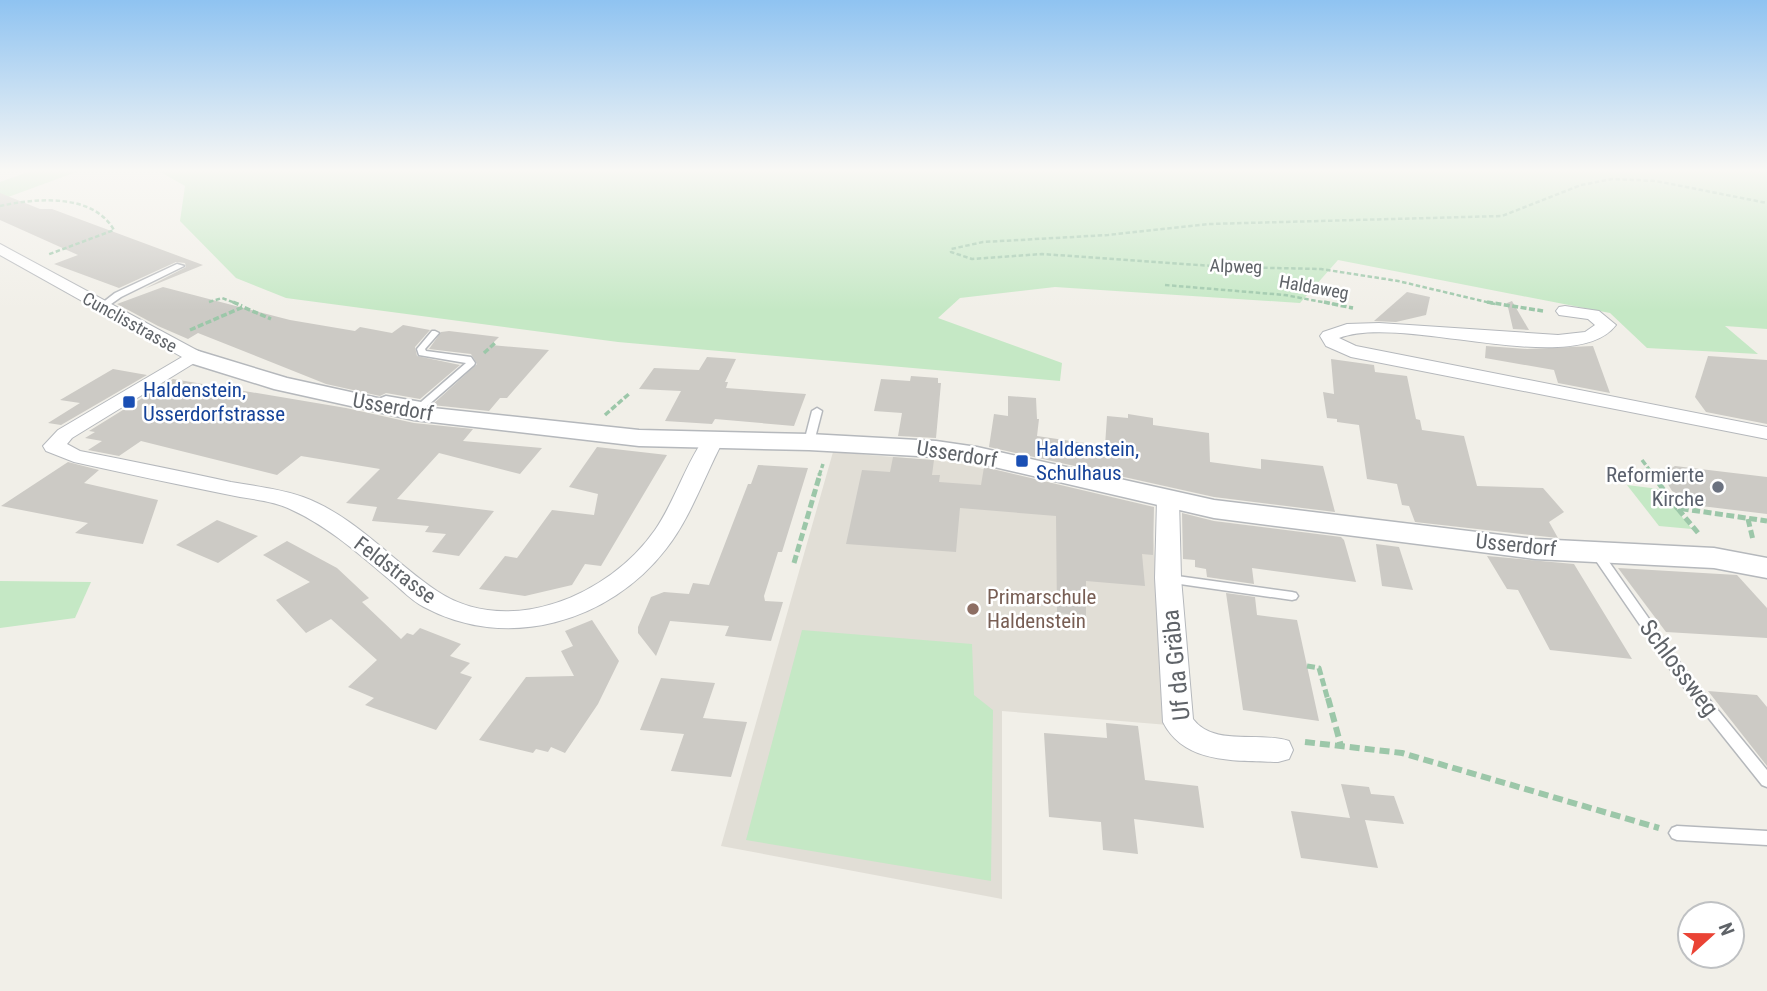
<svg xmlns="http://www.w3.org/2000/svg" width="1767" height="991" font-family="'Roboto Condensed',sans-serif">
<rect width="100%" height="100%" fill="#f1efe8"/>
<path fill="#e1ded6" d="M833,452L953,462L1151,508L1168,725L1002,711V899L721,846Z"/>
<g fill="#c5e8c5">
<path d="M31,171H79L0,200V182Z"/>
<path d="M159,171H1767V329L1725,326L1758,354L1647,348L1610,313L1338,260L1300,303L1055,287L960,298L938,318L1062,363L1060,381L618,342L286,298L236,278L180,221L185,186Z"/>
<path d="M1627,485L1659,489L1692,529L1659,526Z"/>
<path d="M0,581L91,582L75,618L0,628Z"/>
<path d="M802,630L972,644L974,695L993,710L991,881L746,840Z"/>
</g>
<g fill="#cccac5">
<path d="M0,193L40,209H52L203,265L144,289L186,267L185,263L176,262L119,288L54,264L78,255L0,220Z"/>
<path d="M163,287L290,320L355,331L360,327L392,333L403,325L430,330L415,347L417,356L460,365L420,399L386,393L380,396L326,384L198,333L188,339L158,326L117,304Z"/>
<path d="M1407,292L1430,297L1426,315L1396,322L1374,321Z"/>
<path d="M1512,301L1529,330L1513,329L1507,303Z"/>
<path d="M449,331L499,337L491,345L549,350L507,398H500L489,411L432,405L477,364L471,354L429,349L441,332Z"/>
<path d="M1486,346L1527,349L1593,346L1610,393L1558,383L1554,370L1485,358Z"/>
<path d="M1708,356L1767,360V424L1706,412L1695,397Z"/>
<path d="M707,357L736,359L725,382H728L726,388L806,394L794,426L715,419L712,424L665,421L681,391L639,389L654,368L699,370Z"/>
<path d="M1331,359L1374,365L1375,372L1407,376L1416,419L1420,420L1422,430L1464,436L1477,486L1543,488L1564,512L1549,522L1558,538L1415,522L1409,506L1402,505L1397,484L1367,479L1359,425L1337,422V419L1327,418L1323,392L1334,394Z"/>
<path d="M113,369L147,375L61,425L48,423L80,403L60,400Z"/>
<path d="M911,376L938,378V383H941L936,438L898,436L902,413L874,411L881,379L910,381Z"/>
<path d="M173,379L346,408L414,423L473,429L463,441L542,448L520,474L439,453L397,499L494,511L459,556L432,552L446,534L425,532L429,526L372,521L377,507L346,503L380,469L301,456L277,475L141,441L119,456L88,450L102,441L85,438L95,432L89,431Z"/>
<path d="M1008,396L1036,398L1037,419H1039L1037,436L1105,446L1107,416L1128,418V414L1153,418V425L1209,433L1210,462L1261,469V459L1323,466L1335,512L1214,497L989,447L994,414L1008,416Z"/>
<path d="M597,447L667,455L601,566L585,564L572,585L525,596L479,589L505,556L517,558L552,510L594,515L598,494L569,487Z"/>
<path d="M893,457L934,460L932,475H940L939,482L981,485L984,467L1154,507L1153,555L1142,554L1145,586L1086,581V616L1057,613L1056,516L960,508L956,552L846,544L862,470L890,472Z"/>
<path d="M68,462L99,470L84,483L158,500L143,544L75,533L88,523L1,506Z"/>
<path d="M758,465L808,468L782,552H778L764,596L765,601L783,602L771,641L725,636L729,626L670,621L656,656L638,633V627L651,597L664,592L689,594L693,583L709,585L748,484H751Z"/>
<path d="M1675,466L1767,477V514L1701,506L1672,491L1662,474Z"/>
<path d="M1182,513L1214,521L1341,537L1344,540L1356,582L1252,568L1254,584L1207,577L1206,569L1195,567V560L1183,559Z"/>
<path d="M217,520L258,536L218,563L176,545Z"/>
<path d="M287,541L337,568L369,598L362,602L401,639L407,633L413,635L420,628L461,644L450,656L470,663L460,673L472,677L436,730L365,705L374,698L348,687L377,660L331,619L306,633L276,600L310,582L263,555Z"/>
<path d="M1376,544L1399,547L1413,590L1382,586Z"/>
<path d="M1487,556L1574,564L1632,659L1550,650L1518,590L1507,589Z"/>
<path d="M1618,568L1737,575L1767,608V638L1666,632Z"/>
<path d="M1226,593L1255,597L1257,615L1297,620L1319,721L1243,710Z"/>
<path d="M592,620L619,661L598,704L565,753L551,747L548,752L536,749L533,753L479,740L526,677L574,676L561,651L573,646L565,631Z"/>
<path d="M661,678L715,683L703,718L747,722L731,777L671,771L684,734L640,730Z"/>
<path d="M1708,691L1757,695L1767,707V766Z"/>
<path d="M1106,723L1138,726L1145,780L1198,786L1204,828L1134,819L1138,854L1103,850L1101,822L1049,817L1044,733L1107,738Z"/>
<path d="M1341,784L1369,787L1371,794L1394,796L1404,824L1365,820L1378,868L1301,858L1291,811L1350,818Z"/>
</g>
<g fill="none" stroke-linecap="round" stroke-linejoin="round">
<g stroke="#b5b8bc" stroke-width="3">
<g id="service">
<path d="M177,264L184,266L121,297L104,309H98L97,307L115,293Z"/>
<path d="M432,331H435L439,333L425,349L426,351L471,357L475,363L474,365L426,407L387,402L377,406H371L369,404L371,402L386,396L421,402L466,363L419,355L417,349Z"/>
<path d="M817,408L822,411L814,442L809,445L806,444L804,442L812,411Z"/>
<path d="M1596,548L1600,549L1685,670L1767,770V787L1762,785L1675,676L1590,552Z"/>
<path d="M1170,575L1292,592L1296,593L1298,596L1296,599L1292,600L1166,582L1164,579L1166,576Z"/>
<path d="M1677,826L1767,831V845L1677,840L1672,838L1669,833L1672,828Z"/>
</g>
</g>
<g stroke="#b5b8bc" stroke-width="2">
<g id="minor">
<path d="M0,244L202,353L204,357L72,438L67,444L80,451C131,461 181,471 231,482C254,486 281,489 303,497C355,516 392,561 437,591C509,639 610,595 655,530C675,501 685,465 705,437H719L723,441C704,477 691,517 666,549C610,622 507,652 424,607C412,601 402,590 391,581C360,555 329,527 292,510C273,500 246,499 225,494C175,484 124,473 74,462L46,451L43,446L58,430L182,357L0,255Z"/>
<path d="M1565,306L1599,311L1616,325C1574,380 1402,313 1339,338L1356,346L1767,427V439L1351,357L1326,346L1320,336L1323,332L1347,324L1379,323L1558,335L1585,332L1595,325L1588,319L1559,315L1556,311L1559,307Z"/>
<path d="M1168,493L1176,495L1179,500L1181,578L1193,719C1214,747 1259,731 1289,741L1293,750L1289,759L1278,762C1236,760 1185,765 1163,722L1155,578L1157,500L1160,495Z"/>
</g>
</g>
<g stroke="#b5b8bc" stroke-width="3">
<path id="tertiary" d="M195,350L287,378L414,406L639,430L809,434L936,441L977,447L1214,500L1535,539L1714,548L1767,558V578L1714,568L1535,559L1214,518L977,463L936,457L809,450L639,446L414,420L274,389L187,362L184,357L187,352Z"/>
</g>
<g stroke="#9cc7a9" stroke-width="2.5" stroke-dasharray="4.5 2.5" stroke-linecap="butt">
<path d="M0,206C36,198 93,193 114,230L47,255"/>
<path d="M1165,285L1285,295L1333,304"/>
<path d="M209,302L222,298L238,304"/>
<path d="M1495,304L1398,281L1321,269L1227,267L1042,254L972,259L951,252V249L983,242L1108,235L1209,224L1502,216L1581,185L1612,179L1656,181L1767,203"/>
</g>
<g stroke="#9cc7a9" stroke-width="3.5" stroke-dasharray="6 2.5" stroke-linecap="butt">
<path d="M233,302L242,306"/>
<path d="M1324,302L1353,308"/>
<path d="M1487,302L1543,311"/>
<path d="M190,330L243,307L271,319"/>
<path d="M484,353L496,342"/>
<path d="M605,415L630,393"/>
<path d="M1642,460L1654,476"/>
<path d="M819,476L823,464"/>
</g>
<g stroke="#9cc7a9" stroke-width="5" stroke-dasharray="8 3.5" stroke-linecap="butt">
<path d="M1652,474L1677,508L1767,521"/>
<path d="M1678,509L1699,534"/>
<path d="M1748,519L1753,540"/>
<path d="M794,563L820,474"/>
<path d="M1307,666L1319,668L1328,700"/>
</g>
<g stroke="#9cc7a9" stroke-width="6" stroke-dasharray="10 5" stroke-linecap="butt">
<path d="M1328,698L1341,746"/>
<path d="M1305,742L1402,753L1659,828"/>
</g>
<use href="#service" fill="#fff" fill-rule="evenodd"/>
<use href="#minor" fill="#fff" fill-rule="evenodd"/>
<use href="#tertiary" fill="#fff" fill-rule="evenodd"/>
</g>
<linearGradient id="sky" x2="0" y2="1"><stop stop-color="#8fc3f1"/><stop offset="0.55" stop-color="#f9f8f5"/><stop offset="1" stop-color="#f9f8f5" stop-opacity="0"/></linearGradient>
<rect width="1767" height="310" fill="url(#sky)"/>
<g fill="#1a4fb4" stroke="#fff" stroke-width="2.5">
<rect x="122" y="395" width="14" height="14" rx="3.5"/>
<rect x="1015" y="454" width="14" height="14" rx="3.5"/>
</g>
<circle fill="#6b7280" stroke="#fff" stroke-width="2.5" cx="1718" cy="487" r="7"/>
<circle fill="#8d6e63" stroke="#fff" stroke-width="2.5" cx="973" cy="609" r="7"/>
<g text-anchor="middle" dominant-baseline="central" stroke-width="5" stroke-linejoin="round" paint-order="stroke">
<g font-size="18" fill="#5f6368" stroke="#fff">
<text transform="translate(1236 266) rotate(2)">Alpweg</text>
<text transform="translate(1314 287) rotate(10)">Haldaweg</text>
<text transform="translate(130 322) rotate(29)">Cunclisstrasse</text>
</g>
<g font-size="21" fill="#164399" stroke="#fff" text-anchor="start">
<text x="143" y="390">Haldenstein,<tspan x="143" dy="24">Usserdorfstrasse</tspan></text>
<text x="1036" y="449">Haldenstein,<tspan x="1036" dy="24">Schulhaus</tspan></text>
</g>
<g font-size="21" fill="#5f6368" stroke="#fff">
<text transform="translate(393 407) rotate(10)">Usserdorf</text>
<text transform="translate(957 454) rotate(9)">Usserdorf</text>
<text transform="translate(1516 545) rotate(6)">Usserdorf</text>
<text transform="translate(395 570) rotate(37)">Feldstrasse</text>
</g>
<g font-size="21" fill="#5b616d" stroke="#fff" text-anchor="end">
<text x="1704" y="475">Reformierte<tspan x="1704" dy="24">Kirche</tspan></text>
</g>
<g font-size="21" fill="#785e54" stroke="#fff" text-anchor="start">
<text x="987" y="597">Primarschule<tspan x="987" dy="24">Haldenstein</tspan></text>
</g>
<g font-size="24" fill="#5f6368" stroke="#fff">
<text transform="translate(1176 665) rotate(-96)">Uf da Gräba</text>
<text transform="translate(1679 668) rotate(53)">Schlossweg</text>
</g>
</g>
<g transform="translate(1711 935) rotate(69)"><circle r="33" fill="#ffffff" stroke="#bfc1c3" stroke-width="2"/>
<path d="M0-5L12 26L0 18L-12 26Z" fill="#ea4335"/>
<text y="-10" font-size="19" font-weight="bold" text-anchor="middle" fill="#5f6368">N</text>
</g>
</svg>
